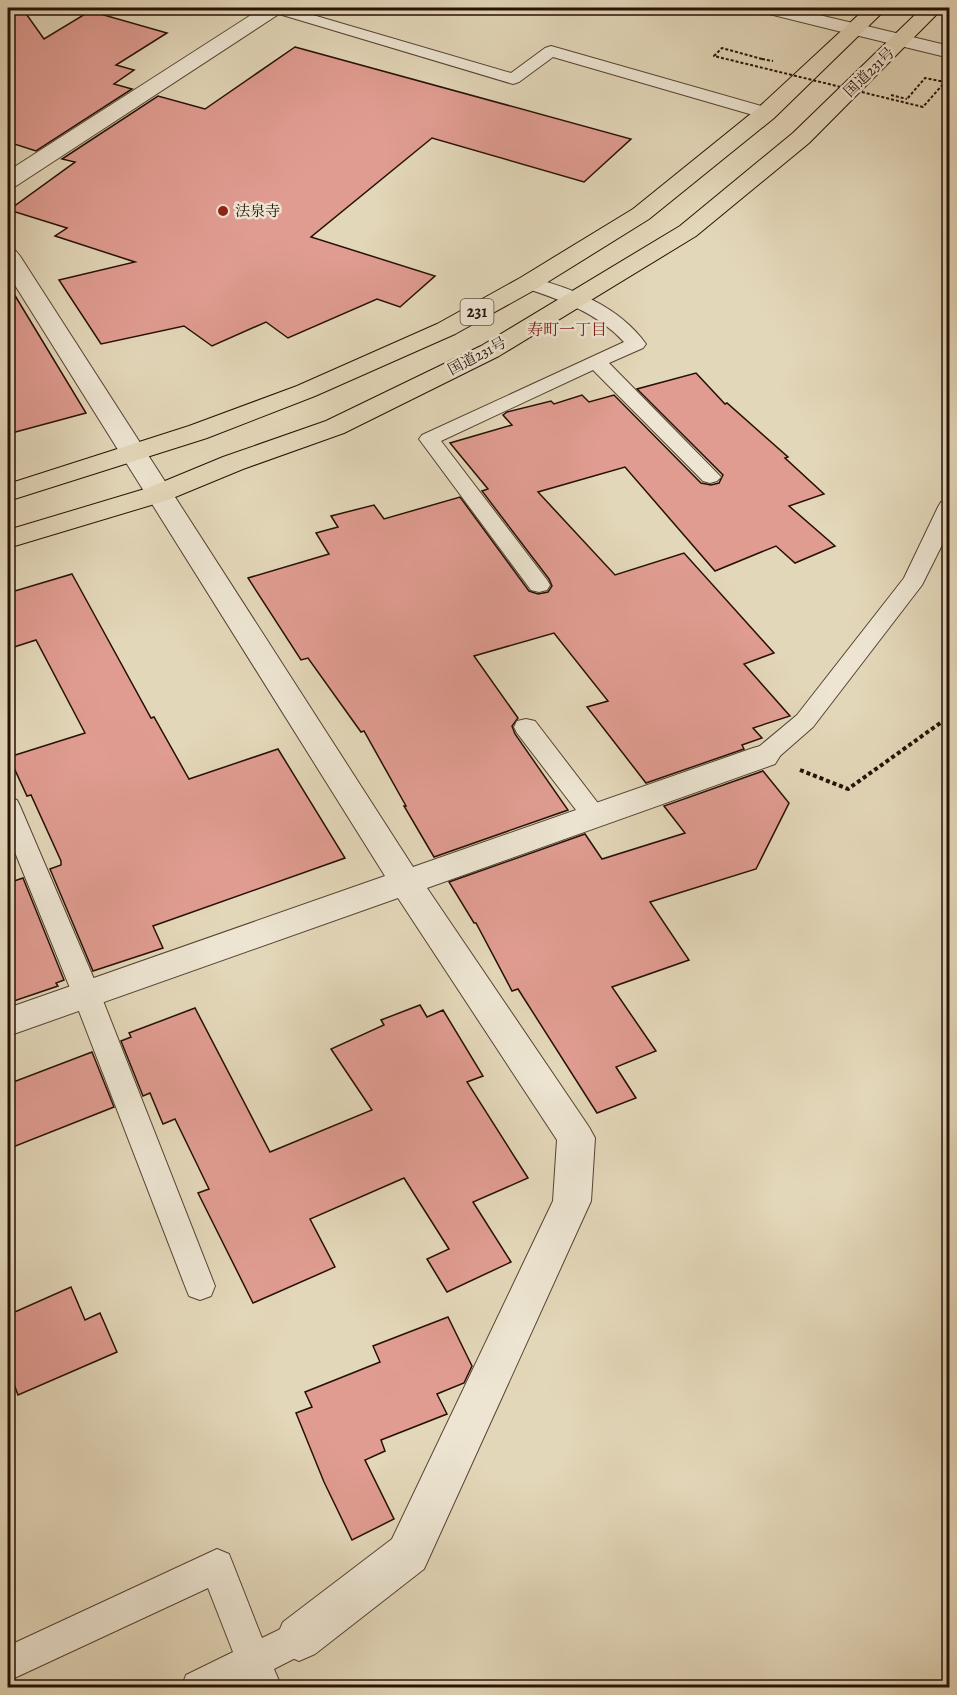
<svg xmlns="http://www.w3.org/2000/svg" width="957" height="1695" font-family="Alegreya,'Noto Serif JP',serif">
<rect width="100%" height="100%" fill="#e3d7b9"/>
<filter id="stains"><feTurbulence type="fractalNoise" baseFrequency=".00333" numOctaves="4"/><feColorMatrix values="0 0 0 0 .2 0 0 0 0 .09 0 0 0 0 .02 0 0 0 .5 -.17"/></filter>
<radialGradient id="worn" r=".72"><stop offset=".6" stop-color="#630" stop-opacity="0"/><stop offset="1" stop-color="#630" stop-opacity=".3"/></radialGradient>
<g fill="#e09c91" stroke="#261005" stroke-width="1.5">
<path d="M8,8H22L44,39L90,11L167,33L116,65L134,70L114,84L132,89L36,151L8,142Z"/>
<path d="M295,47L631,139L584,182L432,138L311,237L435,276L400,307L377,299L288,338L266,322L212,346L184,326L101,344L59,280L135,262L55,236L67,228L9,210L75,162L62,159L158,96L205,109Z"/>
<path d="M8,284L86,413L8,434Z"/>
<path d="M696,373L725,404L727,403L788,457L785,458L824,494L789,506L835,546L795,563L776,546L715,571L625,467L538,492L615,575L684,553L774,653L744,664L790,716L753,728L762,738L742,745L744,749L646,783L587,707L608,701L554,633L474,656L518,718L512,726L515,734L568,810L434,857L404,806H406L364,731L361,732L308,658L301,660L248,578L329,554L316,533L338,527L331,516L374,505L384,519L460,497L529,591L538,594L548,592L552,586L549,579L482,491L488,489L450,443L512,425L503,415L507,412L551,401L554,404L582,395L589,402L614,395L701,483L711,485L719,483L723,475L637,389Z"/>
<path d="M72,574L151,718L154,717L189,779L278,749L345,858L153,926L163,948L93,971L50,869L61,865V861L31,795L27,796L9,757L85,733L36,640L8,649V593Z"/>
<path d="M763,771L789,803L756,869L650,902L689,960L612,987L656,1051L616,1067L636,1098L597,1113L518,989L512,991L476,923H474L449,882L585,834L602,859L685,833L664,806Z"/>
<path d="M23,878L64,980L56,983L58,986L8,1003V883Z"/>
<path d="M420,1005L427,1017L443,1010L483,1076L467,1082L528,1178L473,1202L511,1262L447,1292L427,1259L449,1249L404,1178L310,1219L335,1267L253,1303L198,1193L209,1189L175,1119L163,1124L150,1093L143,1096L121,1041L131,1037L129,1033L195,1008L270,1152L372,1110L331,1049L384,1025L381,1020Z"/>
<path d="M92,1052L114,1107L8,1149V1084Z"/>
<path d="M71,1287L85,1320L100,1313L117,1352L18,1395L8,1368V1315Z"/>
<path d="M448,1317L472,1366L464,1383L437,1394L447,1414L381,1440L385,1451L365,1460L394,1519L352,1540L324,1482L296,1413L312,1407L305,1392L380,1362L373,1346Z"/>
</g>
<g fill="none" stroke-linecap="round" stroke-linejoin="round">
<g stroke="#554232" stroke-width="2">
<g id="service">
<path d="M266,8H289L511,73L545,48L551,46L772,109L774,113L772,117H760L553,57L519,82L513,84L269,11Z"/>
<path d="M529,277C572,288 619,306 646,344L643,348L609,363L721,477L717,481L710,483L703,481L593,370L441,441L547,580L550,585L547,590L539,592L531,590L419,439L422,435L624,342C596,312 561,300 522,287L520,283L522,279Z"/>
<path d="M950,501V529L922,585L813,727L773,762L764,765L755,762L752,756L755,750L797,715L904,578L938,507L941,502Z"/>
<path d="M526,719L535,721L604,811L608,817L604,823L595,826L586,823L517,733L514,727L517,721Z"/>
<path d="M8,797L17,800L20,806L100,993L215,1286L211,1296L200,1300L189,1296L185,1286L72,993L8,835Z"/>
<path d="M217,1549L229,1554L262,1638L299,1620L311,1626L317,1638L311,1650L274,1669L282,1688H246L245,1684L238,1688H181L186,1675L233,1652L208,1588L8,1681V1646Z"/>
</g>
</g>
<g stroke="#554232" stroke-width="2">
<g id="minor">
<path d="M854,23L950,46V58L847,33L844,29L847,25Z"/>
<path d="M8,249L16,251L20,256L413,867L753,748L764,745L775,748L780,756L775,764L427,888L589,1127L595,1138L591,1201L424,1569L315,1654L299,1661L283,1654L276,1638L283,1622L392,1539L553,1201L557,1140L398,898L8,1036V1008L385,876L8,274Z"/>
</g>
</g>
<g stroke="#554232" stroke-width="2">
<g id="tertiary">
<path d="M262,8H285L282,12L16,186L8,188V171Z"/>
<path d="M758,8H790L861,25L864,29L861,33L854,35L761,12Z"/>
</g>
</g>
<g stroke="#261005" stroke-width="2">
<g id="trunk">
<path d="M866,8H887L774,118L649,219L538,288L455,334L315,396L207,438L8,501V484L189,426L297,386L437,324L520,278L633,209L758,108Z"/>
<path d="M922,8H943L809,143L696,236L499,356L344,433L243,469L168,500L8,548V530L148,488L223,457L326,421L481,346L680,226L793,133Z"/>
</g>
</g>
<g stroke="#261005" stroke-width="2" stroke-dasharray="3 2" stroke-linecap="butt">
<path d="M762,59L773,61"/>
<path d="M891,95L907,99"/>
</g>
<path stroke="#261005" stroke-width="4" stroke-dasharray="4 3" stroke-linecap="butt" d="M800,770L848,789L950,716"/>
<use href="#service" fill="#ede5d2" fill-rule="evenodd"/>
<use href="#minor" fill="#ede5d2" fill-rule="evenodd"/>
<use href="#tertiary" fill="#ede5d2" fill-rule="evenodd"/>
<use href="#trunk" fill="#e3d7b9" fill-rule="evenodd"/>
<path stroke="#261005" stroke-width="2" stroke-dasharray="3 2" stroke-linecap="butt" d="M762,59L722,48L714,56L923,107L945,82L925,78L907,99"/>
</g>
<circle fill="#8f2418" stroke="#ede5d2" stroke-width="2" cx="223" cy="211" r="6"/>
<g text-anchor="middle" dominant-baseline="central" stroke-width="5" stroke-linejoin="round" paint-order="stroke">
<g font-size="15" fill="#261005" stroke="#ede5d2">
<text transform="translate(869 72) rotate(-44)">国道231号</text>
<text transform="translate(477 356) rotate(-28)">国道231号</text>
</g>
<g font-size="15" fill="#261005" stroke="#ede5d2" text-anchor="start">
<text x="235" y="211">法泉寺</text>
</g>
<rect fill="#ede5d2" stroke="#625042" stroke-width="1.5" x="460.5" y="299" width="33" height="26" rx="4.5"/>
<g font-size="16" font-weight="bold" fill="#261005">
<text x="477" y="312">231</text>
</g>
<g font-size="16" fill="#7a1f14" stroke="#ede5d2">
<text x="567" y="330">寿町一丁目</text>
</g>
</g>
<rect width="957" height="1695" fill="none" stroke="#e3d7b9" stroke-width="30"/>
<rect x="9" y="9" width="939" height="1677" fill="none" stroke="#261005" stroke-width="3"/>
<rect x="15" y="15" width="927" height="1665" fill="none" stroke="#261005" stroke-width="1.5"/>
<rect width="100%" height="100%" filter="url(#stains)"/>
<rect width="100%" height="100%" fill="url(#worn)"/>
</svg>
